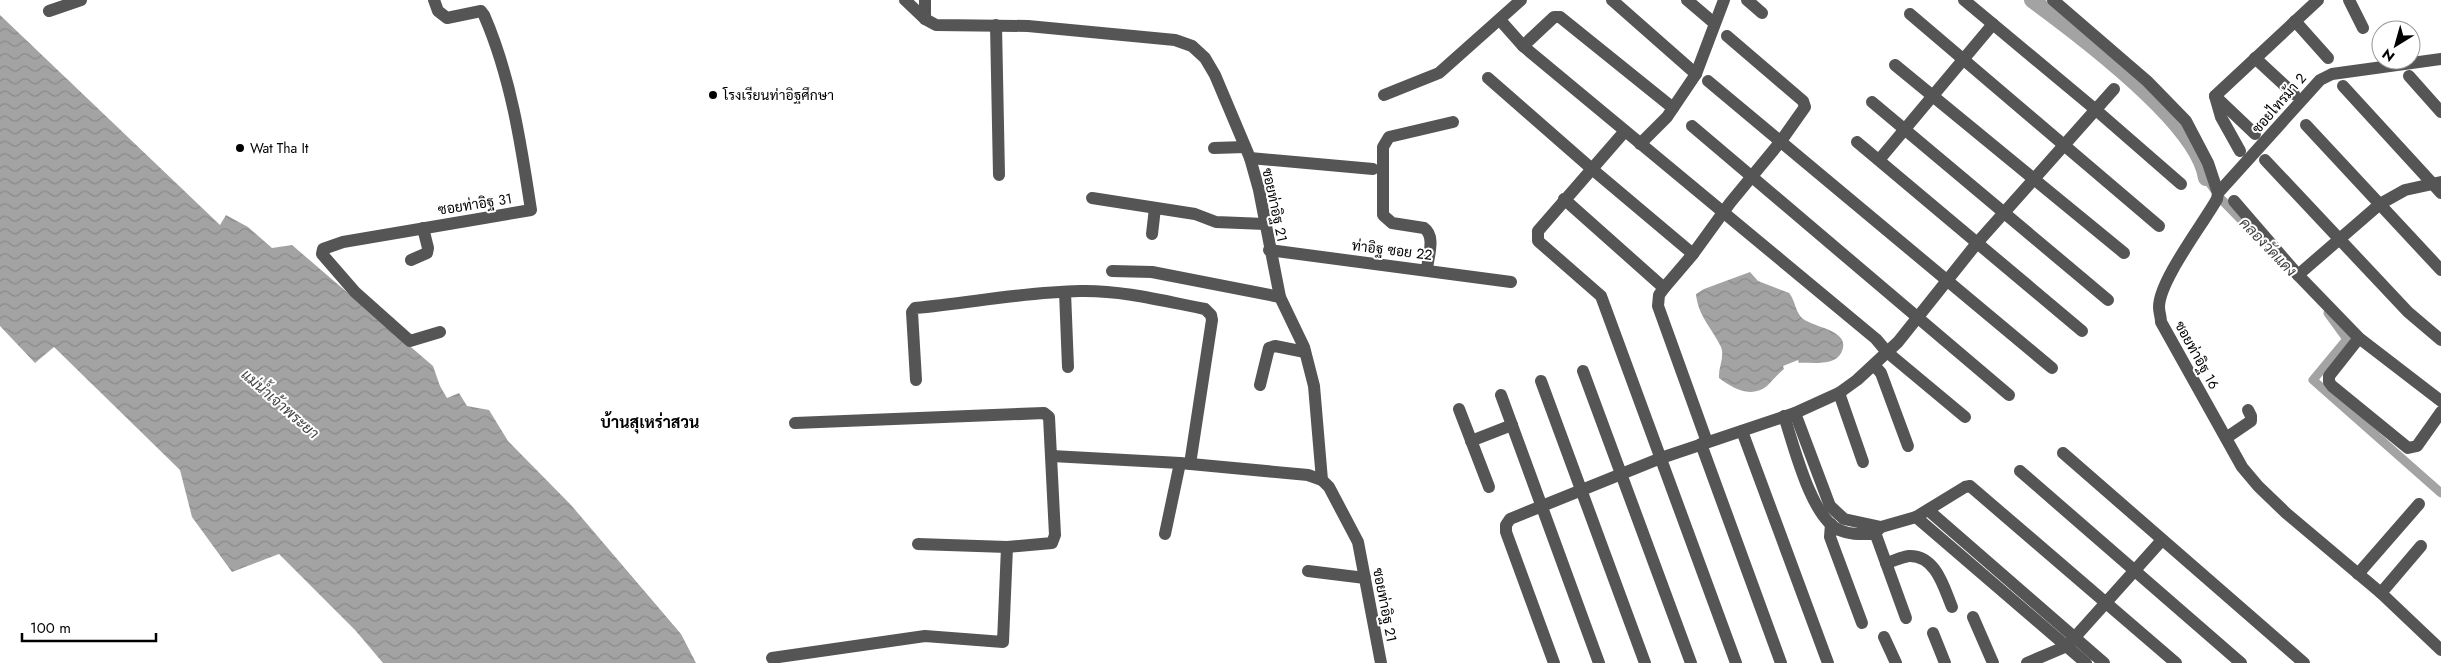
<svg xmlns="http://www.w3.org/2000/svg" width="2441" height="663" font-family="Jost,Sarabun,sans-serif">
<defs>
<pattern id="water-waves" width="16" height="10" patternUnits="userSpaceOnUse" patternTransform="scale(1.25)"><rect width="16" height="10" fill="#a3a3a3"/><path d="M0 5q4-4 8 0t8 0" fill="none" stroke="#8b8b8b"/></pattern>
</defs>
<rect width="100%" height="100%" fill="#fff"/>
<g fill="url(#water-waves)">
<path d="M0,15L220,225L226,215L248,227L272,248L292,245L433,366L440,386L447,398L459,393L467,406L489,410L508,441L571,505L681,634L696,663H383L355,630L279,554L232,572L192,517L180,470L54,347L35,363L0,326Z"/>
<path d="M1750,272L1758,281L1789,293C1795,300 1795,310 1801,317C1811,328 1851,329 1842,351C1836,367 1812,362 1799,363L1798,360L1783,366L1784,369C1778,374 1773,380 1767,386C1751,399 1732,388 1719,378C1718,368 1725,357 1721,347C1712,328 1698,316 1696,294L1704,289Z"/>
</g>
<g fill="none" stroke-linecap="round" stroke-linejoin="round">
<g stroke="#a3a3a3" stroke-width="9">
<path d="M2206,178L2221,199L2257,236"/>
<path d="M2328,313L2347,339L2313,380L2441,493"/>
</g>
<path stroke="#a3a3a3" stroke-width="16" d="M2032,0C2077,33 2198,123 2206,178"/>
<g stroke="#555" stroke-width="12">
<path d="M434,0L438,11L447,18L481,11L484,15C511,77 521,144 531,210L343,242L323,249L322,254L355,292L410,341L440,332"/>
<path d="M905,0L925,19L936,25L1028,26L1175,40L1192,46L1205,58L1215,75L1250,158L1259,190L1280,297L1304,347L1314,386L1322,480L1329,487L1358,542L1381,663"/>
<path d="M925,0V19"/>
<path d="M1612,0L1696,74"/>
<path d="M1687,0L1714,23"/>
<path d="M1747,0L1762,13"/>
<path d="M1964,0L2096,110L2181,184"/>
<path d="M2053,0L2147,81L2186,121L2208,163L2218,193L2217,199C2203,224 2159,281 2159,307C2159,312 2161,317 2161,322L2242,467L2258,486L2286,513L2381,593L2441,650"/>
<path d="M2349,0L2363,28"/>
<path d="M49,11L81,0"/>
<path d="M1910,14L2159,226"/>
<path d="M1500,20L1523,46L1876,339L1887,352L1965,417"/>
<path d="M2295,21L2328,58"/>
<path d="M996,25L999,175"/>
<path d="M1523,46L1554,17H1560L1673,108"/>
<path d="M2255,58L2294,94"/>
<path d="M1895,65L2124,253"/>
<path d="M2409,76L2441,112"/>
<path d="M1488,78L1592,169L1693,254"/>
<path d="M1708,81L2052,368"/>
<path d="M2343,86L2441,193"/>
<path d="M1384,95L1439,73L1521,0"/>
<path d="M2215,96L2255,134"/>
<path d="M1872,102L2108,300"/>
<path d="M2306,125L2441,270"/>
<path d="M1692,126L2009,395"/>
<path d="M1625,131L1538,231V241L1601,296L1736,663"/>
<path d="M1857,142L2082,331"/>
<path d="M1640,144L1667,117L1696,74L1724,0"/>
<path d="M1214,148L1245,147"/>
<path d="M2240,151L2221,117L2215,96L2318,0"/>
<path d="M1250,158L1373,169"/>
<path d="M1879,160L1993,24"/>
<path d="M2265,160L2408,312L2441,340"/>
<path d="M2218,193L2320,80L2332,74L2441,59"/>
<path d="M1092,198L1195,214L1216,222L1265,224"/>
<path d="M1564,199L1664,288"/>
<path d="M2234,201L2298,275L2359,338L2441,401"/>
<path d="M1152,234L1155,208"/>
<path d="M1269,250L1511,282"/>
<path d="M411,260L427,253L428,248L423,228"/>
<path d="M1427,269C1428,257 1436,236 1424,228L1392,223L1383,215V147L1389,137L1453,122"/>
<path d="M1112,271L1152,272L1280,297"/>
<path d="M2298,275L2380,204L2405,190L2441,182"/>
<path d="M1065,292L1068,367"/>
<path d="M2359,338L2329,376V382L2332,386L2408,448L2417,446L2441,412"/>
<path d="M1874,365L1881,373L1908,446"/>
<path d="M1583,371L1691,663"/>
<path d="M916,380L912,312L915,308C970,303 1024,292 1080,291C1122,290 1164,301 1205,309L1211,315L1212,320L1190,464"/>
<path d="M1541,381L1645,663"/>
<path d="M1260,385L1269,348L1275,346L1305,352"/>
<path d="M1839,393L1863,462"/>
<path d="M1501,395L1599,663"/>
<path d="M1459,409L1489,487"/>
<path d="M1795,413L1830,506L1844,519L1881,527"/>
<path d="M1784,416C1794,446 1811,517 1839,530C1851,535 1862,534 1874,534L1881,527L1916,517L1965,487L1970,486L2176,663"/>
<path d="M795,423L1044,413L1049,417L1055,535L1052,543L1007,547L918,544"/>
<path d="M1742,431L1828,663"/>
<path d="M2226,438L2251,421V416L2248,410"/>
<path d="M1471,441L1512,425"/>
<path d="M1707,442L1658,306L1659,295L1664,288L1693,254L1730,203L1781,141L1805,107L1803,101L1727,36"/>
<path d="M1701,444L1781,663"/>
<path d="M2063,453L2304,663"/>
<path d="M1052,456L1180,463L1308,475L1322,480"/>
<path d="M2020,471L2241,663"/>
<path d="M1928,510L2104,663"/>
<path d="M1916,517L2086,663"/>
<path d="M1831,524L1830,537L1862,623"/>
<path d="M1873,527L1906,618"/>
<path d="M1165,534L1180,463"/>
<path d="M1886,563C1893,561 1902,557 1909,556C1936,555 1944,588 1952,607"/>
<path d="M1308,571L1365,578"/>
<path d="M2358,574L2419,504"/>
<path d="M2381,593L2421,546"/>
<path d="M1973,617L1993,663"/>
<path d="M1933,633L1945,663"/>
<path d="M1884,637L1896,663"/>
<path d="M772,658L925,636L1003,642L1007,547"/>
<path d="M1554,663L1506,532V525L1510,519L1661,458L1795,413L1839,393L1857,380L1898,342L1977,243L2114,89"/>
<path d="M2027,663L2067,646L2162,540"/>
</g>
</g>
<g fill="#000" stroke="#fff" stroke-width="2">
<circle cx="713" cy="95" r="5"/>
<circle cx="240" cy="148" r="5"/>
</g>
<g text-anchor="middle" dominant-baseline="central" stroke-width="4" stroke-linejoin="round" paint-order="stroke">
<g font-size="14" fill="#000" stroke="#fff" text-anchor="start">
<text x="723" y="95">โรงเรียนท่าอิฐศึกษา</text>
<text x="250" y="148">Wat Tha It</text>
</g>
<g font-size="14" fill="#000" stroke="#fff">
<text transform="translate(2279 103) rotate(-49)">ซอยไทรม้า 2</text>
<text transform="translate(475 204) rotate(-9)">ซอยท่าอิฐ 31</text>
<text transform="translate(1275 205) rotate(78)">ซอยท่าอิฐ 21</text>
<text transform="translate(1392 250) rotate(7)">ท่าอิฐ ซอย 22</text>
<text transform="translate(2197 355) rotate(61)">ซอยท่าอิฐ 16</text>
<text transform="translate(1385 605) rotate(79)">ซอยท่าอิฐ 21</text>
</g>
<g font-size="15" font-style="italic" fill="#444" stroke="#fff">
<text transform="translate(2268 247) rotate(46)">คลองวัดแดง</text>
<text transform="translate(280 404) rotate(41)">แม่น้ำเจ้าพระยา</text>
</g>
<g font-size="16" font-weight="bold" fill="#000" stroke="#fff">
<text x="650" y="422">บ้านสุเหร่าสวน</text>
</g>
</g>
<g transform="translate(2396 45) rotate(217)"><circle r="24" fill="#ffffff" stroke="#999999"/>
<path d="M0-4L9 19L0 12L-9 19Z" fill="#000000"/>
<text y="-8" font-size="14" font-weight="bold" text-anchor="middle" fill="#000000">N</text>
</g>
<path d="M22 633v8h134v-8" fill="none" stroke="#000000" stroke-width="2.5"/>
<text x="30" y="633" font-size="15" fill="#000000" stroke="#ffffff" stroke-width="4" paint-order="stroke">100 m</text>
</svg>
